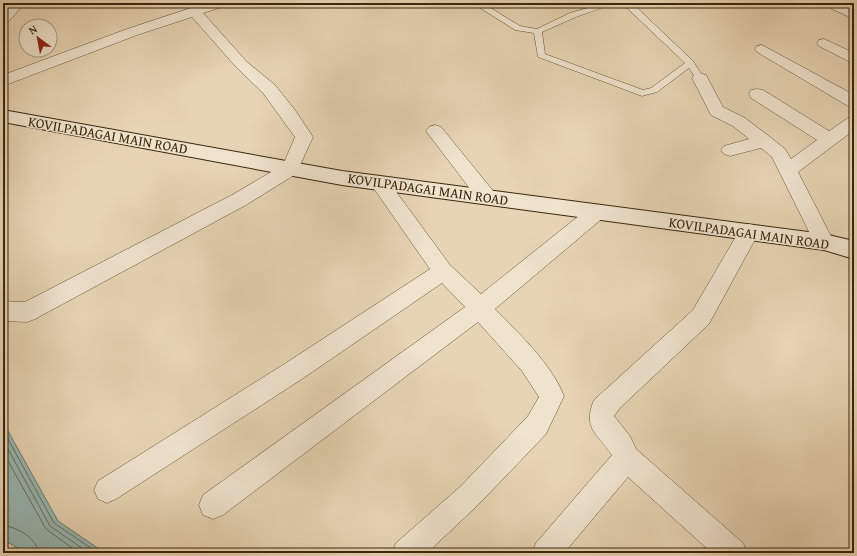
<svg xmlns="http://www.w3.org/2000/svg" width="857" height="556" font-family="'Gentium Book Plus',serif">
<rect width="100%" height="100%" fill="#e7d4b4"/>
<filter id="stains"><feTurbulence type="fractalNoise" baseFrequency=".005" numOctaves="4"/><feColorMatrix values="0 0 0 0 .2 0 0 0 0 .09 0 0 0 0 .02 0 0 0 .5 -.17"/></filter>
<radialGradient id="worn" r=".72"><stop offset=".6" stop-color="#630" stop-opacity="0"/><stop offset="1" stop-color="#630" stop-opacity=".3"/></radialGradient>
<path fill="#97b7b2" stroke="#717d6f" d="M3,422L58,521L105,553H27L3,540Z"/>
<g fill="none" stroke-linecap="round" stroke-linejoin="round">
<g stroke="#686e5e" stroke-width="1">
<path d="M3,430L54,523L98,553"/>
<path d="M3,440L50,526L89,553"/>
<path d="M3,452L46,529L79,553"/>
<path d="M3,525C18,528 36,537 39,553"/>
</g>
<g stroke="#645234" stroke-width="1">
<path id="lane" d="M605,3L633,4L693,61L704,78L703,80H697L689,68L657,92L642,96L538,57L534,33L515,30L477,6L484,4L520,26L537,29L570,13ZM616,3L627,8L685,63L651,88L643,90L545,54L542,32L576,17Z"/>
</g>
<g stroke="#645234" stroke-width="1">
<g id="street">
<path d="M10,3H25L8,22L3,23V11Z"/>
<path d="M206,3H227L225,6L203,13L247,62L275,85L295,110L313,137L296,174L246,205L35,319L27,322L3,321V299L11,302H25L232,195L283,165L295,137L263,93L237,68L192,17L137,35L3,86V75L127,29Z"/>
<path d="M829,3H843L854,9V19L832,9Z"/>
<path d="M824,39L854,53V64L819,46L817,43L819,40Z"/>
<path d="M762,45L854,95V107L848,106L757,52L755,49L757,46Z"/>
<path d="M700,73L706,75L723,107L745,118L770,137L785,149L791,159L817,140L751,98L749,94L751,90L757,89L763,90L829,131L848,118L854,116V130L798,172L834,242L831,248L824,250L817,248L772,157L761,148L730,156L724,154L721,150L724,146L749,139L733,126L711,115L692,78L694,75Z"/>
<path d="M435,125L441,127L494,192L496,197L494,202L487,204L480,202L429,135L426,131L429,127Z"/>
<path d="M379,176L386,178L450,265L481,294L590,207L597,205L604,207L607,212L604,217L495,309C520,335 550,362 564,396L546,434L479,504L427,553H392L396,543L461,486L528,416L539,397L522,371L478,322L223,515L213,519L203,515L199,505L203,495L465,307L442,283L302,379L116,499L107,503L98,499L94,490L98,481L286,363L430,269L370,183L372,178Z"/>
<path d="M749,224L756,226L759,232L709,324L620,408L614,416L630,436L636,449L743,543L747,553H712L628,477L564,553H532L536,543L612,455C598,434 582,429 594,400L693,310L742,226Z"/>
</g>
</g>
<g stroke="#39260a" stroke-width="2">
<path id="secondary" d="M3,110L342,171L824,234L854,241V259L824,250L342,185L3,122Z"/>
</g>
<use href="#lane" fill="#efe3ce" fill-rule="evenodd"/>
<use href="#street" fill="#efe3ce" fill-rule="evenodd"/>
<use href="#secondary" fill="#efe3ce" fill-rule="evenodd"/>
</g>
<g text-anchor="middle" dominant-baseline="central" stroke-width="3" stroke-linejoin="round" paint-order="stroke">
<g font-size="14" fill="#39260a" stroke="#efe3ce">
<text transform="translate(108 135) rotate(10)">KOVILPADAGAI MAIN ROAD</text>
<text transform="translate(428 189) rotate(8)">KOVILPADAGAI MAIN ROAD</text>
<text transform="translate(749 233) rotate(8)">KOVILPADAGAI MAIN ROAD</text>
</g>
</g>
<rect width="857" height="556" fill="none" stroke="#e7d4b4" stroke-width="16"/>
<rect x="4" y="4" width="849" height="548" fill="none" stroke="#39260a" stroke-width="2"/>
<rect x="8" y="8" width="841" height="540" fill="none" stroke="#39260a"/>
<g transform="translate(38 38) rotate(328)"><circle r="19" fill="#efe3ce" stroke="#a69780"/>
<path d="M0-3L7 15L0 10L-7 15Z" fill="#8f2418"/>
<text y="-6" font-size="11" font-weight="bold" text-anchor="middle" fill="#39260a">N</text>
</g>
<rect width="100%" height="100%" filter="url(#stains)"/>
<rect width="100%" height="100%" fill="url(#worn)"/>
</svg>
